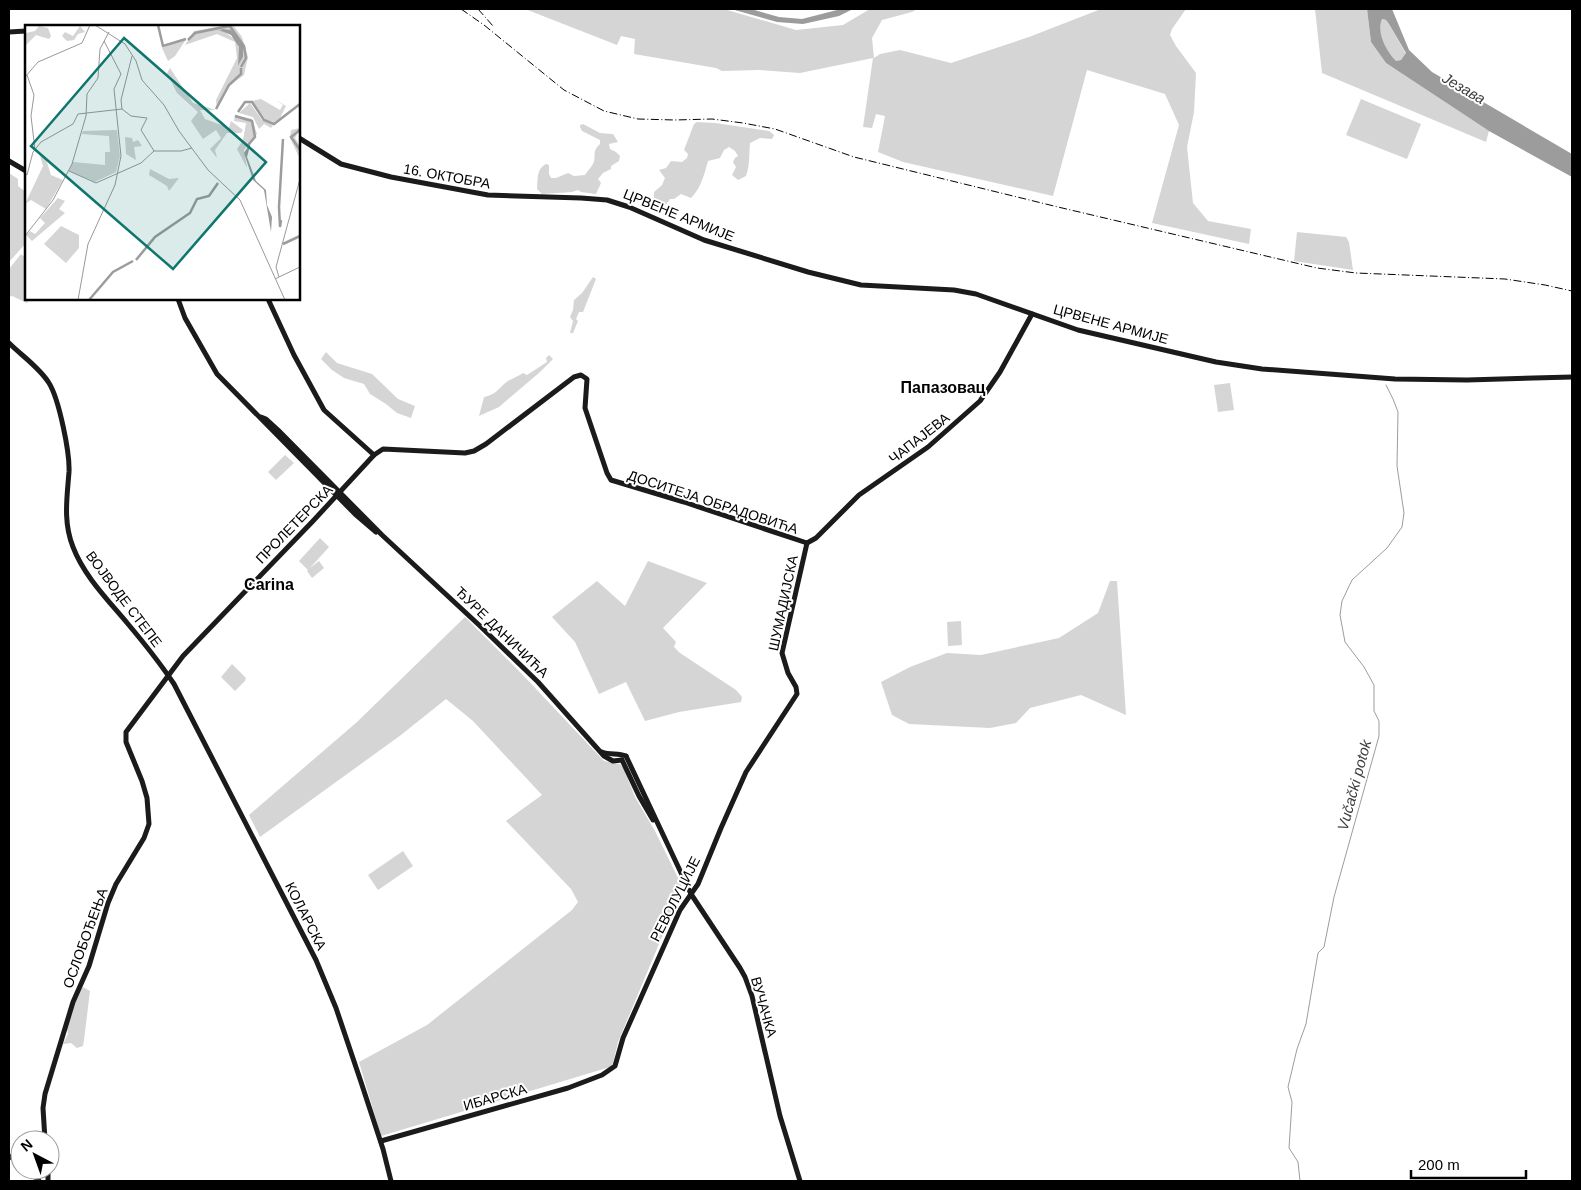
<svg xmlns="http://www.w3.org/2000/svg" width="1581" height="1190" font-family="Helvetica,sans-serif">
<rect width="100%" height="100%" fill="#fff"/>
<g fill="#d5d5d5">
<path d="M525,9H724L796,30L843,25L870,9H917L912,12L882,20L872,38L874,58L880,54L900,50L951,63L1029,37L1101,9H1186L1172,29L1170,35L1176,46L1196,73L1194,112L1187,147L1193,203L1208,221L1251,229L1249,244L1152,223L1179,125L1165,94L1087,70L1053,196L903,162L878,152L885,116L876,114L872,128L863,127L873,58L800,73L759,70L722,71L716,68L634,54L635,39L621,36L617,45Z"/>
<path d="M1315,9H1367L1371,42L1386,63L1489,131L1486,142L1322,73Z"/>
<path d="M1381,19L1386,20L1389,24L1406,54L1401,60L1396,61C1386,51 1376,33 1381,19Z"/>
<path d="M1361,99L1421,124L1407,159L1346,135Z"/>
<path d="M697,122L715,123L769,131L774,135L772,139L760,138L750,143C749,153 750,166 746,176L738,180L732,175L736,167L733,162L735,158L738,156L735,151L729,147L724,150L720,158L708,161C704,175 701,188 691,198L681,194L674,199H670L660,213L649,209L654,199V192L662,185L665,178L659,170L666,168L671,161L682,162L687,158L688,154L684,150L694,124Z"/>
<path d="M583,124L600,133L613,134L618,142L609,144L610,149L616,152L620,156L619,161L611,166V169L603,173L598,179L601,183L596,194L581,192L578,190L572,192L542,194L537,189C538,180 536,169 546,164L549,165V174L551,178H556L568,173L574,176L585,175C587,171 591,168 593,164C597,156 591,152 600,144V140L582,131L580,127V125Z"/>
<path d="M9,173L18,179V186L26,192V243L9,262Z"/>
<path d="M1297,232L1346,237L1349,242L1353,270L1294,261Z"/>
<path d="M21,254L23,256L26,254V299H34L29,300L27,303L12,296L9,297V269Z"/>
<path d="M593,277L596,279L583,312H579L576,319L578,321L573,333H570L573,321L570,317L573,310L574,300L582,293Z"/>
<path d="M326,352L337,363L372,374L398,399L415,406L411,418L397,413L386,404L370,394L364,384L344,378L332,370L321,359Z"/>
<path d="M549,355L553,359L540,372L499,407L479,416L484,397C498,394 498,388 508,381C513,378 519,376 523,373L527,375L547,362L546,358Z"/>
<path d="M1230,383L1234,410L1218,412L1214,385Z"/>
<path d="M285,455L294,463L276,480L268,472Z"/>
<path d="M320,538L329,547L310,568L319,561L324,568L312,578L307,571L308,570L299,561Z"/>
<path d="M648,561L707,583L663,628L676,642L674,647L680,653L736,690L742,697L741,702L679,712L645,721L626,682L599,694L575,642L552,617L597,581L625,606Z"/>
<path d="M1110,581H1117L1126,715L1081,695L1030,708L1016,723L990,728L909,724L892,715L881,682L910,667L947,653L981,655L1059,638L1098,613Z"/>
<path d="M465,617L521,673L604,761L620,764L624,769L635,797L655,831L681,884L682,889L618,1042L613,1063L610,1067L381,1136L359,1062L427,1025L572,910L578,902L571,889L506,821L542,795L473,721L446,699L401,735L260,837L249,815L357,722Z"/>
<path d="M961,621L962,645L948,646L947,622Z"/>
<path d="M232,664L246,678L245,681L235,691L221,677Z"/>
<path d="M403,851L413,866L378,890L368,875Z"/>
<path d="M83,987L90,991L84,1040L83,1046L77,1048L71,1043L63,1044L68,1034L67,1028L77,995Z"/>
</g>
<g fill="#9c9c9c" fill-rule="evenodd">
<path d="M731,9H751L779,17L802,19L841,9H853L839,16L803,24L777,22Z"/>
<path d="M1367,9H1392L1409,50L1432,72L1572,154V177L1489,131L1386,63L1371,42ZM1382,19L1386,20L1389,24L1406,53L1401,60L1396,61C1386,51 1376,32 1382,19Z"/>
</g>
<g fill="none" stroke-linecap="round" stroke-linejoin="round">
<path stroke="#9c9c9c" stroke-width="1" d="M1300,1181L1298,1162L1289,1148L1292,1102L1288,1087L1297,1049L1306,1024L1318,953L1324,947L1334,897L1379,736V721L1374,711V685L1364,667L1345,642L1340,615L1342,601L1352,580L1387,548L1402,527L1404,513L1397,466L1398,412L1393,399L1386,385"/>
<g stroke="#1b1b1b" stroke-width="5">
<path d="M9,32L26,31"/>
<path d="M299,138L341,164L391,177L488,195L581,198L607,200L629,207L704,240L808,272L861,285L954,290L976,294L1078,330L1216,362L1262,369L1395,379L1467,380L1572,377"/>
<path d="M9,161L26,171"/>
<path d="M178,299L185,318L217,374L355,514L376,532"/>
<path d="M268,299L294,355L324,410L374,455"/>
<path d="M9,343C22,356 39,367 49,383C59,399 70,453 69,472C67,498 63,522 73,547C84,576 108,600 128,624C144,643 160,663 174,684L316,960L336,1008L361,1082L383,1149L391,1181"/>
<path d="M261,417L266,419L278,430L382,535L479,625L538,682L604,756L613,761L622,760"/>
<path d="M602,752C610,755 618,753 626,756"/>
<path d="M626,756L691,894L740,968L745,977L752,996L780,1116L800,1181"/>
<path d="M622,760L639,796L653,820"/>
<path d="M45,1140L43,1108L45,1094L73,1002L89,966L108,903L116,884L144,838L149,824L147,798L142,781L126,742V732L183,656L313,521L374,455L383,449L465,453L474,451L486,444L574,377L581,375L587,379L585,408L607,473L611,480L684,502L807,543L816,538L859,495L928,447L980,401L1000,372L1032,314"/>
<path d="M381,1141L568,1088L602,1075L615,1066L623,1038L635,1011L680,910L698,884L721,828L746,772L797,694L796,687L788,673L782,653L807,543"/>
<path d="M9,1156L20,1163"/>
<path d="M29,1170L39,1181"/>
<path d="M48,1170V1181"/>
</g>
<g stroke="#000" stroke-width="1" stroke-dasharray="8 2.5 1 2.5" stroke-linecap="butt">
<path d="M461,9L484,25L564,90L604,111L638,119L675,120L712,119L743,123L775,129L854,157L1058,207L1317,268L1356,273L1505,279L1545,285L1572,291"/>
<path d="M478,9L493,26"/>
</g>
</g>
<g text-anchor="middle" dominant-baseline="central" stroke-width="4" stroke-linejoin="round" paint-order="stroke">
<g font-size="14" fill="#000" stroke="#fff">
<text transform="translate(447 176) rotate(10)">16. ОКТОБРА</text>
<text transform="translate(679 215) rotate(22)">ЦРВЕНЕ АРМИЈЕ</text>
<text transform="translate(1111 324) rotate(15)">ЦРВЕНЕ АРМИЈЕ</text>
<text transform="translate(919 438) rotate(-38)">ЧАПАЈЕВА</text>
<text transform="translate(713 502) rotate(18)">ДОСИТЕЈА ОБРАДОВИЋА</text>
<text transform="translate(294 524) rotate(-46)">ПРОЛЕТЕРСКА</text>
<text transform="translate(124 599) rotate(53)">ВОЈВОДЕ СТЕПЕ</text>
<text transform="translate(783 603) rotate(-78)">ШУМАДИЈСКА</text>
<text transform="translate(502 632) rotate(44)">ЂУРЕ ДАНИЧИЋА</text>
<text transform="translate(675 899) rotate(-63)">РЕВОЛУЦИЈЕ</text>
<text transform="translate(306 916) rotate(63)">КОЛАРСКА</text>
<text transform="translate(85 938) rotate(-70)">ОСЛОБОЂЕЊА</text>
<text transform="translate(764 1007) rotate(74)">ВУЧАЧКА</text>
<text transform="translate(495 1097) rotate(-16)">ИБАРСКА</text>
</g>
<g font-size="15" font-style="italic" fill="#3d3d3d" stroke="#fff">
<text transform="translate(1464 88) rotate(30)">Језава</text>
<text transform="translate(1354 785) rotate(-75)">Vučački potok</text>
</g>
<g font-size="16" font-weight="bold" fill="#000" stroke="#fff">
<text x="943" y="387">Папазовац</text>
<text x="269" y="584">Carina</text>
</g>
</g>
<g transform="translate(25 25)">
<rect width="275" height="275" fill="#fff"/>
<path d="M202,0H208L217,12L223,32L219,50L204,61L192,85L191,75L212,33L210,17L192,9L160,20L169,6ZM195,4L206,5L218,18V32L213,41L215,25L211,15ZM14,1L23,3L26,11L24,14L11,10L0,21L1,8L10,6ZM55,1L60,7L53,9L49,15L42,16L37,11L40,7L48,11ZM157,14L160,16L150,31L143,36L137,23ZM145,43L168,78L191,85H175L180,94L204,103L206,96L218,105L216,108H202L190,125L192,133L185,124L196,113L191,105L178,114L166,96L173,87L152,68L142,48ZM236,74L255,85L258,80L251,75L261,81L255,93L249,97L241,95L227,76ZM225,78L237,95L248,100L246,103L239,99L234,104L228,92L214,88ZM210,90L227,94L232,109L219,125L222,143L212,124L218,115L221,98L209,96ZM275,103L270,113L275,121V134L265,113L266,105ZM92,105L95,131L91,147L70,157L44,146L48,137L80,140V127H85L84,111L57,109L58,106ZM100,112L107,113L108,117L113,115L117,121L109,122L111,135L101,129ZM15,131L21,134L26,150L38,155L21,184L6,175L0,179L18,141ZM125,144L144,154L154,153L144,166L142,161L124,150ZM33,173L40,176L34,184L40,188L7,216L1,210L5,206L10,209L20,198L15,193ZM36,201L54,210V223L41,238L19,219Z" fill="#d5d5d5" fill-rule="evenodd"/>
<path d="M198,4L206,5L218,19V32L213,41L214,22L206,10L194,5ZM226,117L222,132L231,156L241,165L242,180L247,192L246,207L239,165L228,155L219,128Z" fill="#9c9c9c"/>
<path fill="none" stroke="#9c9c9c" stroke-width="2.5" d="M133,0L138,21L161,14M204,0L219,21L221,33L216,42M163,15L170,8L204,1M191,84L204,60L216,49V43M213,87L220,77H227L239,95L249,99L275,79M210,91L227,96L230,112L223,120M275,105L266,112L275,125M254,182L255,202L256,195M254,182L258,114M258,219L275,211M111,235L130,212L165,188L172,174L184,171L193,158M64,275L88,247L108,236"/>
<path fill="none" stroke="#999" stroke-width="1" d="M70,0L100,19L111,36L117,55L139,80L154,106L183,145L215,175L260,275M79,16L96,49L89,64L96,131M2,50L9,70L6,91L10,125M0,52L13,37L57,18L65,0M97,84L106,91L122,93L116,105L129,126H156L167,123M97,84L96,75L107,31M44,146L71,158L116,138L129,126M0,148L2,150L8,127L16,117L48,99L53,89L97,84M0,211L28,175L47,139L61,91L62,69L73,53L75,24L84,7M254,252L275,242M250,254L254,252L251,242L275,154M53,275L63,219L90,160L96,131"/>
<path fill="#0f766e" fill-opacity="0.15" stroke="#0f766e" stroke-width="2.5" d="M99,13L241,137L148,244L6,121Z"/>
<rect width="275" height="275" fill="none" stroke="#000" stroke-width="2.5"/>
</g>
<rect width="1581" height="1190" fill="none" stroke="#000000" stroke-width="20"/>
<g transform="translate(35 1155) rotate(319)"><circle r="24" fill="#ffffff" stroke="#999999"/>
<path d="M0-4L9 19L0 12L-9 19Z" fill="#000000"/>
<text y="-8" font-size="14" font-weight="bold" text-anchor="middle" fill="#000000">N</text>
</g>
<path d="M1411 1170v8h115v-8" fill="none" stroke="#000000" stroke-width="2.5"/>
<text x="1418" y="1170" font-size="15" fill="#000000" stroke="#ffffff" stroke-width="4" paint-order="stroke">200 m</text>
</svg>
